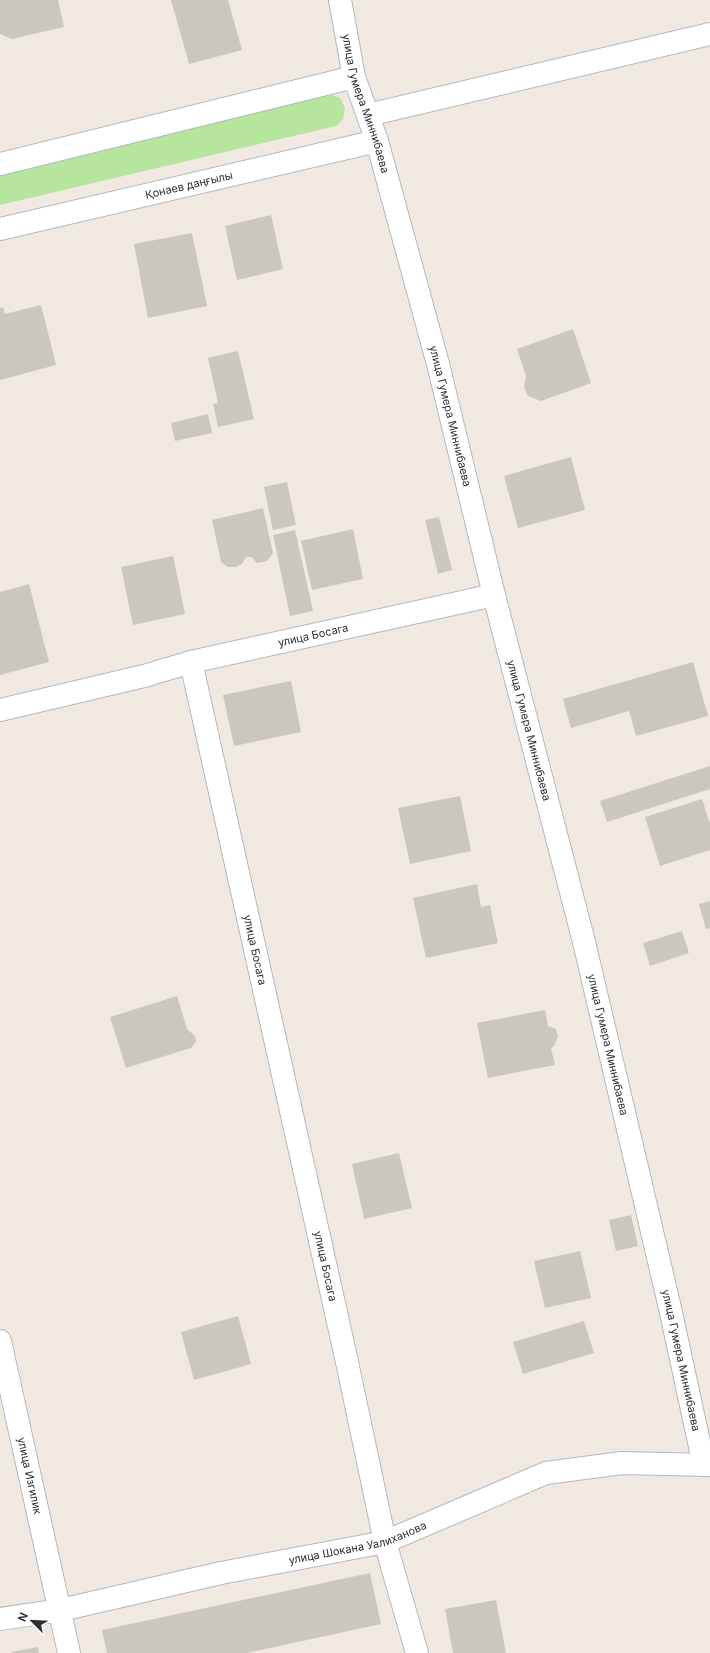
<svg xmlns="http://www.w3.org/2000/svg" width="710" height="1653" font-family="Inter,sans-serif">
<rect width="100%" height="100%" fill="#efe9e1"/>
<path fill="#b6e59e" d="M329,94L340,98L345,108L343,119L336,126L0,205V169Z"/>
<g fill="#cbc7bf">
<path d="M0,0H58L64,27L12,39L0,34Z"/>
<path d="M171,0H228L242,50L189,64Z"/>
<path d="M271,215L283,269L237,280L225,226Z"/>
<path d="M192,233L207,306L148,318L134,244Z"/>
<path d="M41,305L56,365L0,380V308L3,307L5,314Z"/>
<path d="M573,329L591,383L541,401L528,396L524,387L526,376L517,349Z"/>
<path d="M238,351L254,419L218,427L213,404L218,403L208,358Z"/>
<path d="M208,414L212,433L175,441L171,423Z"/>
<path d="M571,457L585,510L518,528L504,476Z"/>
<path d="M287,482L296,525L273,530L264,487Z"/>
<path d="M263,508L273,553L267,561L257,563L251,557H246L242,564L236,567H228L221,562L212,520Z"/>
<path d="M439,517L452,570L438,574L425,520Z"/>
<path d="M353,529L363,579L312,590L301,541Z"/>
<path d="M295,530L313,611L290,616L273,535Z"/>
<path d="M173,556L185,614L133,625L121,567Z"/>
<path d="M29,584L49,662L0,675V592Z"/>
<path d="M693,662L708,716L636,736L629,711L571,728L563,699Z"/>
<path d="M291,681L301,732L234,746L223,695Z"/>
<path d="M710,766V789L607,822L600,801Z"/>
<path d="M460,796L471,851L410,864L398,808Z"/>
<path d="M702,799L710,824V850L660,866L645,817Z"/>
<path d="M477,884L481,907L490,905L498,943L426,958L413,898Z"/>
<path d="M710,901V928L706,929L699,904Z"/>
<path d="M682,931L689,953L650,966L643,943Z"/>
<path d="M177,996L187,1029L195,1036L196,1041L191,1048L126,1068L110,1017Z"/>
<path d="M545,1010L548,1026L556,1029L558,1037L554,1046L551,1048L555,1065L488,1078L477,1023Z"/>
<path d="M399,1153L412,1208L364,1219L352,1164Z"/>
<path d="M631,1215L638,1246L616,1251L609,1220Z"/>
<path d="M580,1251L591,1298L545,1308L534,1261Z"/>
<path d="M238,1316L251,1364L194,1380L181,1332Z"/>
<path d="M584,1321L594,1353L523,1374L513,1342Z"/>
<path d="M370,1573L381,1624L247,1653H107L102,1630Z"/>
<path d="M496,1600L506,1653H453L445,1609Z"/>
<path d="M38,1647L39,1653H12V1652Z"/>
</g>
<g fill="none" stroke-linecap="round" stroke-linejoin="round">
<g stroke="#b4b7c1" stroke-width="24">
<g id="minor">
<path id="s1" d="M340,0L354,77L377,141L438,364L494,595L584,942L670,1308L704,1465"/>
<path d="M368,115L710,34"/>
<path d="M0,164L354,77"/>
<path id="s2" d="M0,229L377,141"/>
<path id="s3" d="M191,662L347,1362L385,1542L417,1653"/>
<path id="s4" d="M0,710L144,676L191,662L494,595"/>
<path id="s5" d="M0,1341L69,1653"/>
<path id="s6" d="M0,1619L61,1610L221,1573L385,1542L546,1473L622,1463L710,1465"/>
</g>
</g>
<use href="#minor" stroke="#fff" stroke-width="22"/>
</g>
<g text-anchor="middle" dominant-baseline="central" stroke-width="3.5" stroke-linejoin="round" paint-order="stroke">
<g font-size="11" fill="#2e2e2e" stroke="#fff">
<text stroke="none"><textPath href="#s1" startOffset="107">улица Гумера Миннибаева</textPath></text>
<text stroke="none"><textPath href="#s2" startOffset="194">Қонаев даңғылы</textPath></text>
<text stroke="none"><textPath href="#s1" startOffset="431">улица Гумера Миннибаева</textPath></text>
<text stroke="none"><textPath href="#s4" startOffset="322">улица Босага</textPath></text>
<text stroke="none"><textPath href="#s1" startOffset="755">улица Гумера Миннибаева</textPath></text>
<text stroke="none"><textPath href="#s3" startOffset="295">улица Босага</textPath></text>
<text stroke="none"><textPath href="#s1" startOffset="1079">улица Гумера Миннибаева</textPath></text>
<text stroke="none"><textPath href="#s3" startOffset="619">улица Босага</textPath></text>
<text stroke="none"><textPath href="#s1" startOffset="1403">улица Гумера Миннибаева</textPath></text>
<text stroke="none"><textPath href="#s5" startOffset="138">улица Изгилик</textPath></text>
<text stroke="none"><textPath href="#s6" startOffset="366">улица Шокана Уалиханова</textPath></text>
</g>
</g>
<g transform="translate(32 1621) rotate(294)" stroke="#ffffff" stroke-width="3" paint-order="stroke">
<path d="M0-3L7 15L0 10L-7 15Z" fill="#2e2e2e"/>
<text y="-6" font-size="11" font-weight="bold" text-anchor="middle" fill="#2e2e2e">N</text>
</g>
</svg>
